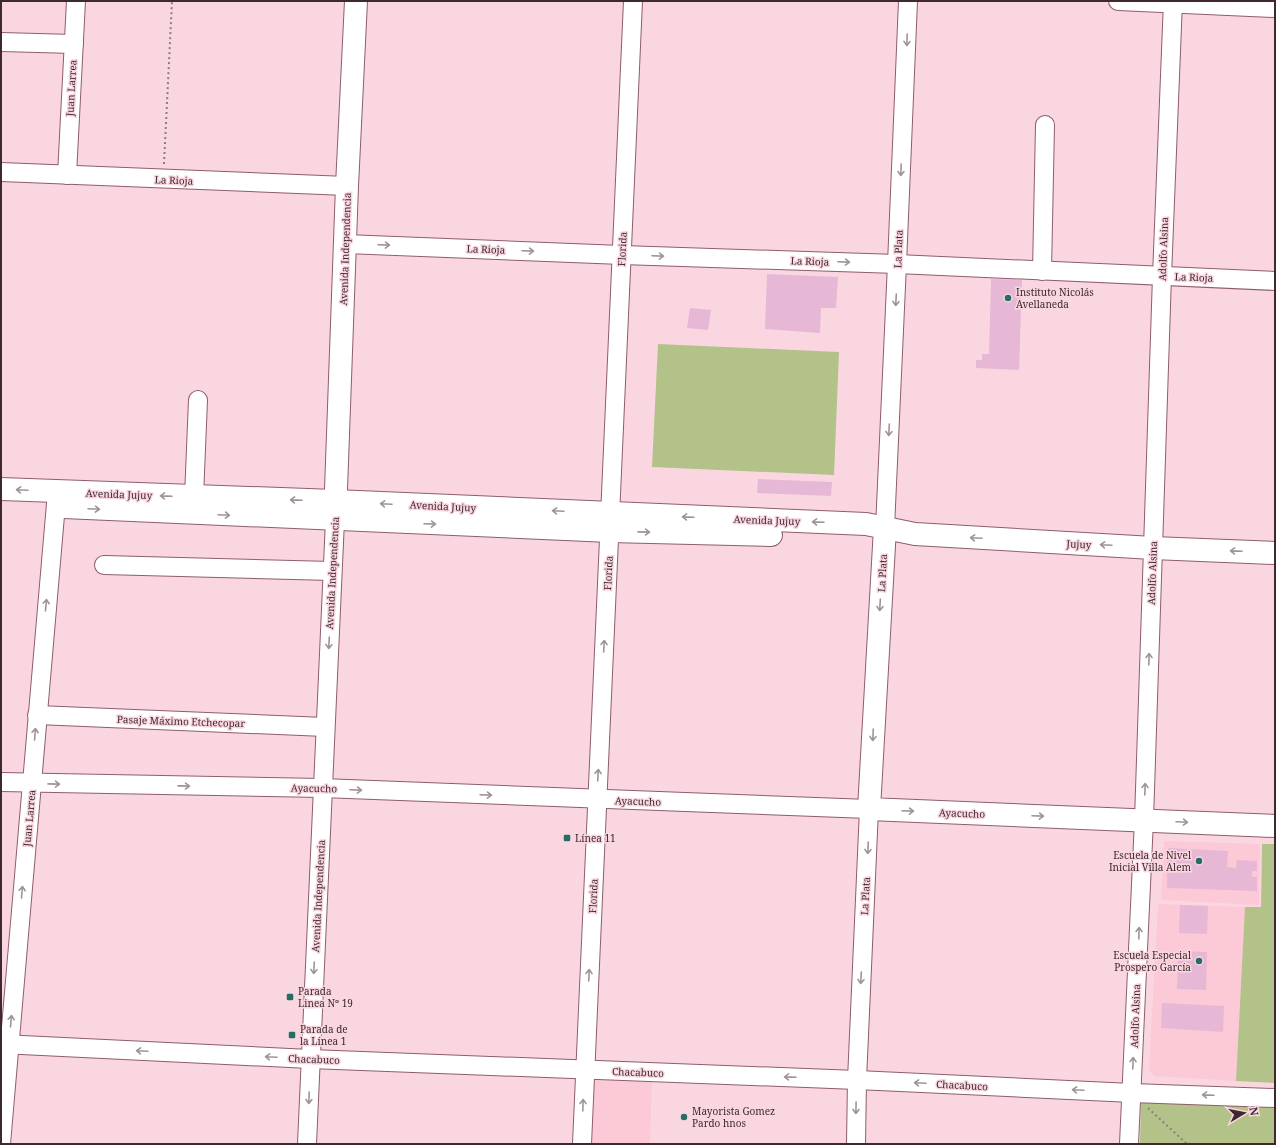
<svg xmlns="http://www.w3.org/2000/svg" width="1276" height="1145" font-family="'Noto Serif',serif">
<rect width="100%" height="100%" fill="#fad7e0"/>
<g fill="#fcc9d7">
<path d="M1164,841L1260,844L1259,905L1161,900Z"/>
<path d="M1158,904L1245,907L1236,1081L1154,1076L1149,1069Z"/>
<path d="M594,1079L652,1081L650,1144H592Z"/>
</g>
<g fill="#b3c289">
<path d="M658,344L839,352L834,475L652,467Z"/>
<path d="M1262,844H1275V1083L1236,1081L1245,907H1261Z"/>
<path d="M1141,1102L1275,1107V1144H1140Z"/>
</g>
<g fill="#e6b8d6">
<path d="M767,274L838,277L836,308H821L820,333L765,329Z"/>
<path d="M991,279L1022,280L1019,370L976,368V360H982V354H989Z"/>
<path d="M690,308L711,310L708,330L687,328Z"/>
<path d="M758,479L832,482L831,496L757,493Z"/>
<path d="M1168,848L1228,851L1227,867L1236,868L1237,860L1257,861V871H1252V877H1257V891L1167,888V872L1179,873V869L1167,868Z"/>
<path d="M1180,905L1208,906L1207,934L1179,933Z"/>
<path d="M1178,951L1207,952L1206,990L1177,989Z"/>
<path d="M1162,1003L1224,1006L1223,1032L1161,1028Z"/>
</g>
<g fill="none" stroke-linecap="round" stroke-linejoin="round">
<g stroke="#8e5d6c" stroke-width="20">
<g id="minor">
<path d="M1118,1L1275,8"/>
<path d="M1,42L74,44"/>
<path d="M1,172L347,186"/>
<path d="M67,175L76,1"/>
<path d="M345,244L622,255L897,264L1275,281"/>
<path d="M1042,271L1045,125"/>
<path d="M194,497L198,400"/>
<path d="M885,528L897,264L908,1"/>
<path d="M104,565L332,571"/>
<path d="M37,715L325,727"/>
<path d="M1,782L322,788L869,809L857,1080L856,1144"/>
<path d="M1,1044L310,1059L857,1080L1132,1093L1275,1098"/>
<path d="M1,1144L57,492"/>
<path d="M307,1144L335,520"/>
<path d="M582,1144L633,1"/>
<path d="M1129,1144L1144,820L1162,276L1173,1"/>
</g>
</g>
<g stroke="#8e5d6c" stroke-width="24">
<g id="major">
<path d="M1,489L335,501L866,524L915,534L1153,548L1275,553"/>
<path d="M64,507L610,531L771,535"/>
<path d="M335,517L347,186L356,1"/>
<path d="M885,528L869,809L1275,826"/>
</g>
</g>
<g stroke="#947880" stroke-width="2" stroke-dasharray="2 3" stroke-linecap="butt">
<path d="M164,164L172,1"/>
<path d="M1148,1108L1187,1144"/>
</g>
<use href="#minor" stroke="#fff" stroke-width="18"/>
<use href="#major" stroke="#fff" stroke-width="22"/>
</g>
<defs><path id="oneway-shaft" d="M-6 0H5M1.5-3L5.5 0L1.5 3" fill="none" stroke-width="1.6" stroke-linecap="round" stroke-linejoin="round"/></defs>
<g stroke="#9e9497">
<use href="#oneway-shaft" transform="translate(907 40) rotate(92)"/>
<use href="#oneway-shaft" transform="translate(901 170) rotate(92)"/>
<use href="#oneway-shaft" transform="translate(384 245) rotate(2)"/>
<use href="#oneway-shaft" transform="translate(528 251) rotate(2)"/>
<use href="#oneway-shaft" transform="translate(658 256) rotate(2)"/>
<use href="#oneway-shaft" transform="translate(844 262) rotate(2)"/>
<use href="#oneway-shaft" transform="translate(896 300) rotate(93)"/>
<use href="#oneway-shaft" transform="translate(889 430) rotate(93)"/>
<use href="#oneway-shaft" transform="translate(22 490) rotate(-177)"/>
<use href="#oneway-shaft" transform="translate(166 496) rotate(-178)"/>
<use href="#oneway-shaft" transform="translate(296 500) rotate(-178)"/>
<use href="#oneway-shaft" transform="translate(386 504) rotate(-177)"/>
<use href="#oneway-shaft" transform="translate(94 509) rotate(3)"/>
<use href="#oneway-shaft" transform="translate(558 511) rotate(-177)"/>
<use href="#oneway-shaft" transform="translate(224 515) rotate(3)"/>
<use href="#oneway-shaft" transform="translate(688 517) rotate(-178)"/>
<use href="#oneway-shaft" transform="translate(818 522) rotate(-178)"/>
<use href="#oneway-shaft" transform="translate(430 524) rotate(2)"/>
<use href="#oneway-shaft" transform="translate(644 532) rotate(1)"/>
<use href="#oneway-shaft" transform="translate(976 538) rotate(-177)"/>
<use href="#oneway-shaft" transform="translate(1106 545) rotate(-177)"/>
<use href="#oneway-shaft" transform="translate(1236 551) rotate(-178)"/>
<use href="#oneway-shaft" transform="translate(46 605) rotate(-85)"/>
<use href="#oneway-shaft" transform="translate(880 605) rotate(93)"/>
<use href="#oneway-shaft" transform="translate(329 643) rotate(93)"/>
<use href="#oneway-shaft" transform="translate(604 646) rotate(-87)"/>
<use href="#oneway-shaft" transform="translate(1149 659) rotate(-88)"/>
<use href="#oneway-shaft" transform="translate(35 734) rotate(-86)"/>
<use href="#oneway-shaft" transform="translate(873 735) rotate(93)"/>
<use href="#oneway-shaft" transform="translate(598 775) rotate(-87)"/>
<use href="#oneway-shaft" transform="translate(54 784) rotate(1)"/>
<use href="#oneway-shaft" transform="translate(184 786) rotate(1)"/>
<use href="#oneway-shaft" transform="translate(1145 789) rotate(-88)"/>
<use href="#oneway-shaft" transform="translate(356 790) rotate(2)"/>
<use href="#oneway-shaft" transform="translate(486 795) rotate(2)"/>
<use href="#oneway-shaft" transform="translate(908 811) rotate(2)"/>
<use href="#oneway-shaft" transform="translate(1038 816) rotate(2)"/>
<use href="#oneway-shaft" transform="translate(1182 822) rotate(3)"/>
<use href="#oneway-shaft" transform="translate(868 848) rotate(93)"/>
<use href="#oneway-shaft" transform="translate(22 892) rotate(-85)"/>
<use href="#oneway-shaft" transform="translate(1139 933) rotate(-88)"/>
<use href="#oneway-shaft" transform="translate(314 968) rotate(93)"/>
<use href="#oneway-shaft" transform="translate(589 975) rotate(-87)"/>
<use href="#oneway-shaft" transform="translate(861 978) rotate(93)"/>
<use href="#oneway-shaft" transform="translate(11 1021) rotate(-85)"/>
<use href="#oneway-shaft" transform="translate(142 1051) rotate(-177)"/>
<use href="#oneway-shaft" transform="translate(271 1057) rotate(-177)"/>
<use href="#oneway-shaft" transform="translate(1133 1063) rotate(-88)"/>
<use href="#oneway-shaft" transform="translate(790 1077) rotate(-178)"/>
<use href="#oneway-shaft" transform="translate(920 1083) rotate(-177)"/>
<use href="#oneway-shaft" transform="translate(1078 1090) rotate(-177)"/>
<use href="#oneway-shaft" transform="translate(1208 1095) rotate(-178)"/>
<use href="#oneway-shaft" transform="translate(309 1098) rotate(92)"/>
<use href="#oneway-shaft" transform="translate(583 1105) rotate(-88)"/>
<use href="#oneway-shaft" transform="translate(856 1108) rotate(91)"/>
</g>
<g fill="#276d61" stroke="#fad7e0" stroke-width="1.5">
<circle cx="1008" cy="298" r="4"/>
<rect x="563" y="834" width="8" height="8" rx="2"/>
<circle cx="1199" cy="861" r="4"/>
<circle cx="1199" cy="961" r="4"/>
<rect x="286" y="993" width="8" height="8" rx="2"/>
<rect x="288" y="1031" width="8" height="8" rx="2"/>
<circle cx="684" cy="1117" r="4"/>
</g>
<g text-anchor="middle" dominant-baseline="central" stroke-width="3" stroke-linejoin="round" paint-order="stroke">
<g font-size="10" fill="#3e292f" stroke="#fad7e0">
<text transform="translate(71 88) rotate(-87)">Juan Larrea</text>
<text transform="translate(174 180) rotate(2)">La Rioja</text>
<text transform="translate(345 249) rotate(-88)">Avenida Independencia</text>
<text transform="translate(486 249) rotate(2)">La Rioja</text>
<text transform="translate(622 249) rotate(-87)">Florida</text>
<text transform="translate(898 249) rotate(-88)">La Plata</text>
<text transform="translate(1163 249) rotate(-88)">Adolfo Alsina</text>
<text transform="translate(810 261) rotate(2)">La Rioja</text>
<text transform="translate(1194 277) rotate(2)">La Rioja</text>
<text transform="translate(119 494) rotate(2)">Avenida Jujuy</text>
<text transform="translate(443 506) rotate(3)">Avenida Jujuy</text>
<text transform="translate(767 520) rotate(2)">Avenida Jujuy</text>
<text transform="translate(1079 544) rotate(3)">Jujuy</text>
<text transform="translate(332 573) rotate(-87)">Avenida Independencia</text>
<text transform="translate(608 573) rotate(-87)">Florida</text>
<text transform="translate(882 573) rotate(-87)">La Plata</text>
<text transform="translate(1152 573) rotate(-88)">Adolfo Alsina</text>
<text transform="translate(181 721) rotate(2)">Pasaje Máximo Etchecopar</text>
<text transform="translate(314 788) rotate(1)">Ayacucho</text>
<text transform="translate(638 801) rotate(2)">Ayacucho</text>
<text transform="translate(962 813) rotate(2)">Ayacucho</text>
<text transform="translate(29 818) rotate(-85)">Juan Larrea</text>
<text transform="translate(318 896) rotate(-87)">Avenida Independencia</text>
<text transform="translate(593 896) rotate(-87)">Florida</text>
<text transform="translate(865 896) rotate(-87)">La Plata</text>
<text transform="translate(1135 1016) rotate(-88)">Adolfo Alsina</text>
<text transform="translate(314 1059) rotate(2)">Chacabuco</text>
<text transform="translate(638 1072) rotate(2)">Chacabuco</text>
<text transform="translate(962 1085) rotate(3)">Chacabuco</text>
</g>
<g font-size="10" fill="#3e292f" stroke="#fad7e0" text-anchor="start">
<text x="1016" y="292">Instituto Nicolás<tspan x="1016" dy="12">Avellaneda</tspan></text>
<text x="575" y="838">Línea 11</text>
<text x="1191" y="855" text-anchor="end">Escuela de Nivel<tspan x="1191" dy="12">Inicial Villa Alem</tspan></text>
<text x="1191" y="955" text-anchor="end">Escuela Especial<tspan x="1191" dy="12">Prospero García</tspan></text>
<text x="298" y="991">Parada<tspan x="298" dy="12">Linea Nº 19</tspan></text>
<text x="300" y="1029">Parada de<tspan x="300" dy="12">la Línea 1</tspan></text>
<text x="692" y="1111">Mayorista Gomez<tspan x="692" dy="12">Pardo hnos</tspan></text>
</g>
</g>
<rect width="1276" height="1145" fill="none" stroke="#3e292f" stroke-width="4"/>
<g transform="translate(1244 1113) rotate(80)" stroke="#fad7e0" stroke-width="3" paint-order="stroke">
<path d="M0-3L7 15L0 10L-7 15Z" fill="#3e292f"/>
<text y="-6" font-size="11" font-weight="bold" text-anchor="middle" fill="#3e292f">N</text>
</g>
</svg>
